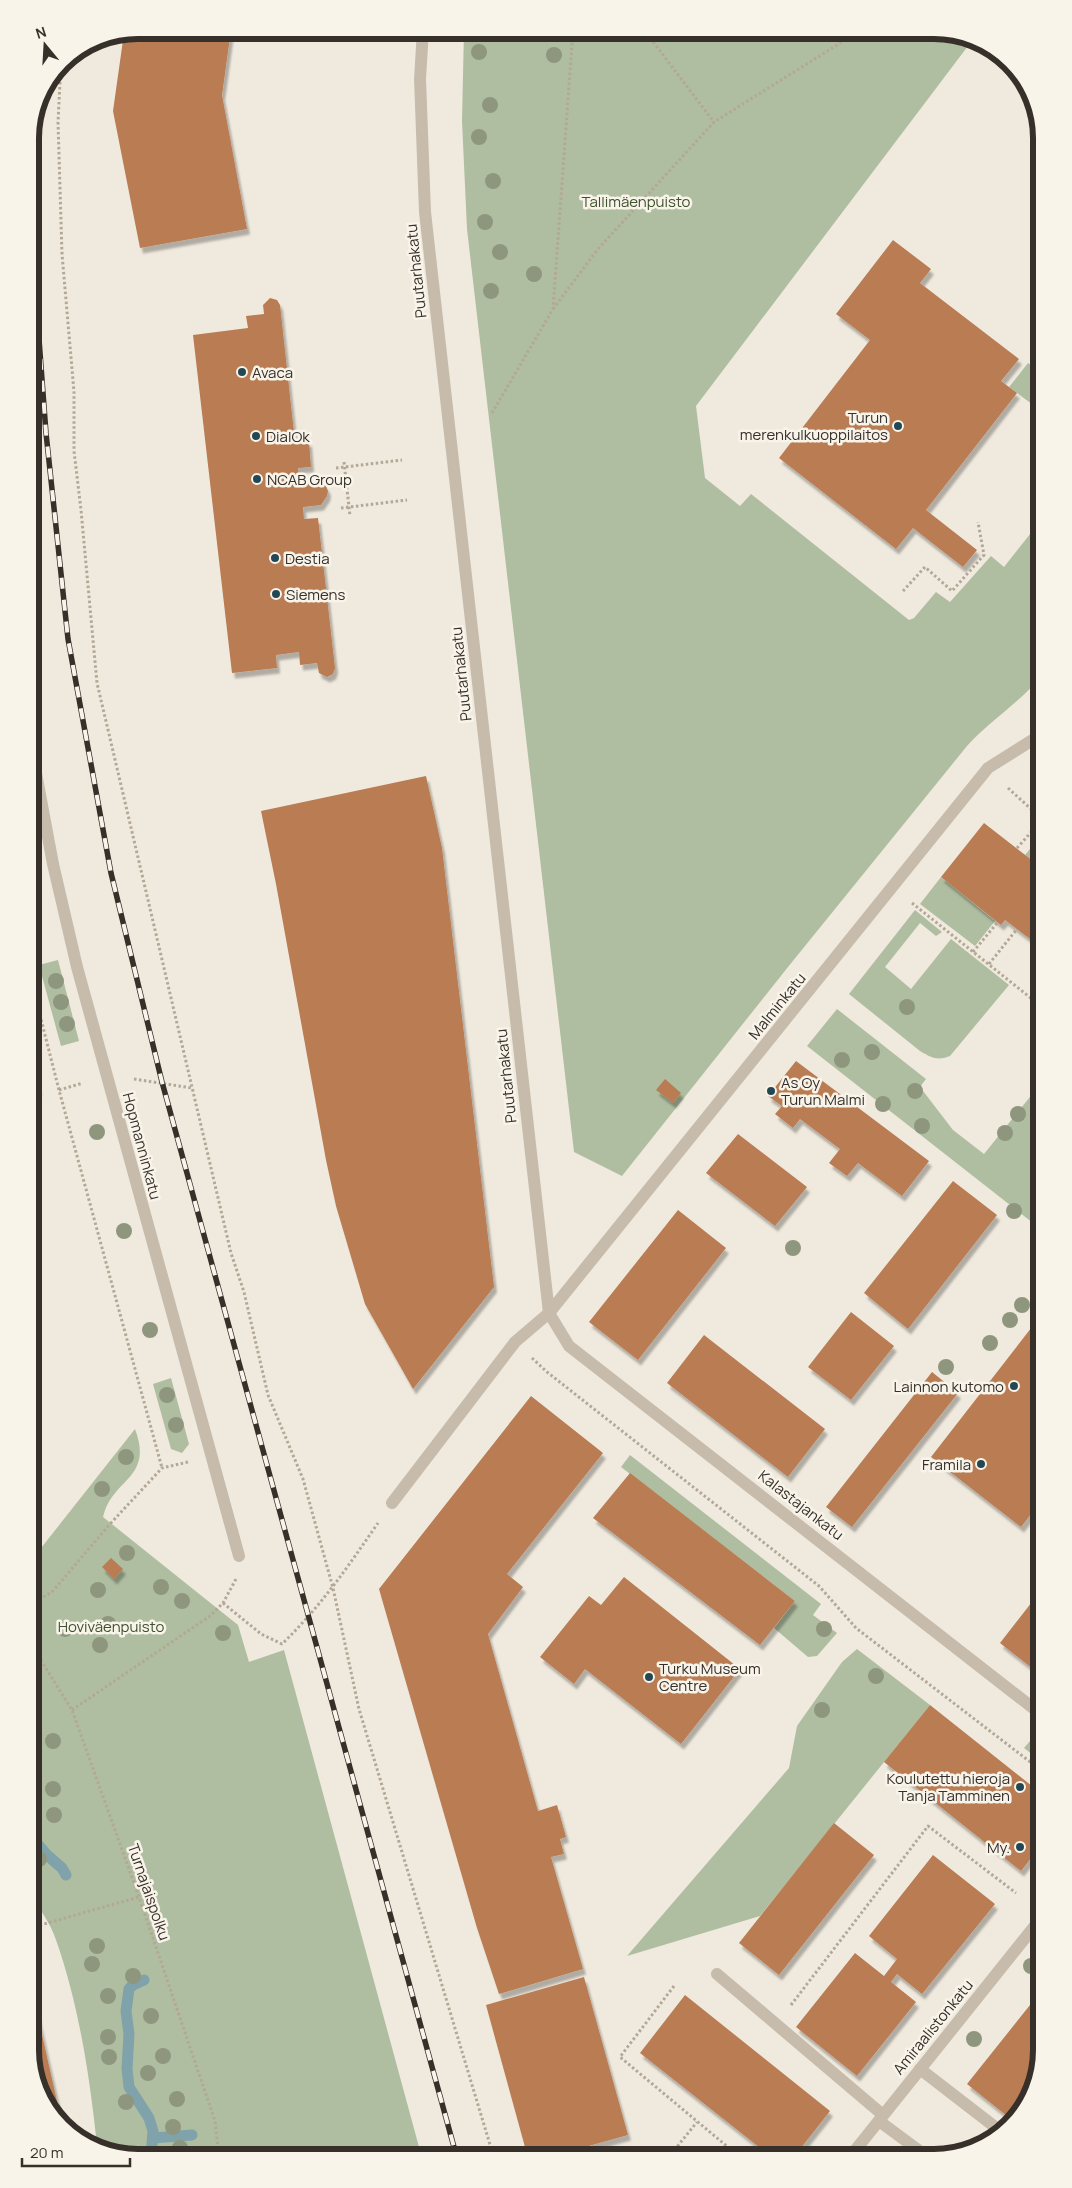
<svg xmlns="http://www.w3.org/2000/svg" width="1072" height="2188" font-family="Manrope,sans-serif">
<defs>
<filter id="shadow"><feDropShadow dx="3" dy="5.5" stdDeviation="1" flood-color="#0004"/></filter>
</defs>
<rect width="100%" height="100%" fill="#f0eade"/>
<g fill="#afbea0">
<path d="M464,30H941L971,42L696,406L705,478L740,506L751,494L909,620L914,618L936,592L950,602L991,556L1004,567L1042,519V675C1021,702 990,720 967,746L788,967L622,1176L574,1152L467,229L462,121Z"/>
<path d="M1028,363L1042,373V407L1040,410L1009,387Z"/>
<path d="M1042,834V868L1025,855Z"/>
<path d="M941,877L995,921L975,946L920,904Z"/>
<path d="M915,910L942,932L936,936L920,923L885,967L911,989L951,939L1009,985L950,1056C937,1061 932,1058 920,1051L849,994Z"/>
<path d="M58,960L79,1041L61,1046L39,965Z"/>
<path d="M837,1009L926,1079L920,1087L953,1130L984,1154L1042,1082V1230L807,1046Z"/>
<path d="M171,1378L189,1444L182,1453L171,1449L153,1384Z"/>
<path d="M135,1429C154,1479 112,1478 103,1517L238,1625L249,1662L284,1650L422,2158H131L97,2146C90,2078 79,2005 56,1940C51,1924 39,1908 30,1893V1562Z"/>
<path d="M630,1455L821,1604L813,1615L837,1633L817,1656L808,1657L774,1628L795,1601L621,1467Z"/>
<path d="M857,1649L930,1705L760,1916L627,1956L789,1768L797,1726L842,1662Z"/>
<path d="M1035,1735L1042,1744V1762L1024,1748Z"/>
</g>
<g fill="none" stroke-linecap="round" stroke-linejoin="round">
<g stroke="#80a2aa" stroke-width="11">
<path d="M30,1835L47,1855L62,1868L66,1875"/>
<path d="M144,1980L133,1985L129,1989L126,2011L129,2034L127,2069L129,2087L149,2118L153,2131L151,2158"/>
<path d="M153,2138L192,2135"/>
</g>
</g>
<g fill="#b97c53" filter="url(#shadow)">
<path d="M138,30H231L222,95L247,229L140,248L113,111L124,33Z"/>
<path d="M893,240L931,269L920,283L1019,359L1001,381L1017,393L926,510L977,550L963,567L913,528L896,549L779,458L870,340L836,314Z"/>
<path d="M270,298L277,300L280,305L295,442L309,441L311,467L298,468L300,481L318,480L326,486L328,491L327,496L321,505L303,507L304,519L318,518L335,668L333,674L327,677L319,673L317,663L300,665L299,652L276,655L277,668L232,673L193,335L248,328L246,316L264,314L263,305Z"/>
<path d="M426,776L442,848L494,1287L413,1389L365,1304L336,1206L326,1160L276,884L261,811Z"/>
<path d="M984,823L1042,868V948L1005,920L1001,925L941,877Z"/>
<path d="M796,1061L929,1161L902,1196L858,1163L847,1176L829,1163L840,1149L800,1119L793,1128L775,1114L782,1106L768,1096Z"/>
<path d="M665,1079L681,1093L673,1103L656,1090Z"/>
<path d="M30,1082L39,1089L30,1101Z"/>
<path d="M738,1134L807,1187L775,1226L706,1173Z"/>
<path d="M953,1181L997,1215L908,1329L864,1293Z"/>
<path d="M678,1210L726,1248L638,1360L589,1322Z"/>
<path d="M1042,1250V1260L1037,1257Z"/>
<path d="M851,1312L894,1346L851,1400L808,1367Z"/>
<path d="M1042,1314V1500L1021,1527L931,1457Z"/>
<path d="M704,1335L825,1429L788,1477L667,1383Z"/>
<path d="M932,1372L958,1393L852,1527L826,1507Z"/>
<path d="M531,1396L603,1453L507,1574L523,1587L488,1634L538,1811L557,1805L566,1837L560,1839L564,1854L551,1857L583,1969L499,1994L477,1928L379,1589Z"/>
<path d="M630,1473L795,1601L760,1645L593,1518Z"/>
<path d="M111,1558L123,1569L114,1579L102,1567Z"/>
<path d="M624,1577L740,1669L681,1744L585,1669L574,1684L540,1657L589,1596L601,1605Z"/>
<path d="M1042,1589V1676L1000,1643Z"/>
<path d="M930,1705L1042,1794V1844L1021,1871L884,1762Z"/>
<path d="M834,1823L874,1855L779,1975L739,1943Z"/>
<path d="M933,1855L995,1904L922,1994L897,1974L891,1982L916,2002L857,2076L796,2027L855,1953L884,1976L897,1959L869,1936Z"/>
<path d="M584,1977L628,2135L567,2152L569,2158H528L486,2005Z"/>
<path d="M30,1986H31L61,2119L38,2091L30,2050Z"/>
<path d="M1042,1990V2050L1024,2110L1012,2120L967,2084Z"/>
<path d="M685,1995L830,2111L793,2158H773L640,2053Z"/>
</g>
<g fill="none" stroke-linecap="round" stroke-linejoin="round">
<g stroke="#b3a796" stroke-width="3" stroke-dasharray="2.5 2.5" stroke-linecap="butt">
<path d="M644,30L714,122"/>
<path d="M61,62L58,122L62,254L74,392V451L81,510L97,683L231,1253L244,1292L268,1395L303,1479L333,1588L359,1709L494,2158"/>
<path d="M553,309L598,249L714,122L861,30"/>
<path d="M492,413L553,309L573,30"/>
<path d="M344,462L350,516"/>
<path d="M336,468L402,460"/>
<path d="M341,508L407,500"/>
<path d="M903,591L925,567L952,591L984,555L978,522"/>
<path d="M1008,788L1042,819"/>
<path d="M1017,848L1042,820"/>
<path d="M912,903L1042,1007"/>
<path d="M973,952L997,923"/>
<path d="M989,964L1017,929"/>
<path d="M30,976L59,1090L162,1468"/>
<path d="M134,1079L192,1088"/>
<path d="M59,1090L83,1083"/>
<path d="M532,1358L547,1372L819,1586L856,1628L1042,1771"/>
<path d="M223,1603L261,1634L282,1644C321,1606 347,1568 378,1523"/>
<path d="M30,1604L52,1592L110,1524L162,1468L188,1462"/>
<path d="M30,1643L72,1710L139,1897L215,2121L219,2158"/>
<path d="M72,1710L210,1616L223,1603L236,1579"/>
<path d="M30,1928L139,1897"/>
<path d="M674,1986L620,2057L741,2158"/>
<path d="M791,2005L928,1826L1016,1893"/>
<path d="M668,2158L697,2122"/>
</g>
<g stroke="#c7bcab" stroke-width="12">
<path d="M423,30L420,79L425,212L549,1313L569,1346L1042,1715"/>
<path d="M30,741L53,864L77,967L239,1556"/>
<path d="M392,1503L515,1342L549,1313L988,768L1042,734"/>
<path d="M717,1974L883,2115"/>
<path d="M920,2069L999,2130"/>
<path d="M879,2121L929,2158"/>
<path d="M849,2158L1042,1917"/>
</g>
<g stroke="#362f2a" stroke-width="5.5">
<path id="rail" d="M34,117L36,299L46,433L68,639L111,873L162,1082L457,2158"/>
</g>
<use href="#rail" stroke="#f8f4ea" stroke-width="4" stroke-dasharray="11" stroke-linecap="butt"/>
</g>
<g fill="#8f967e">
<circle cx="479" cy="52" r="8"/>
<circle cx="554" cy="55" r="8"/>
<circle cx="490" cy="105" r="8"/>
<circle cx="479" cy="137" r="8"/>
<circle cx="493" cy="181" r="8"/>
<circle cx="485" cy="222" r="8"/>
<circle cx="500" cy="252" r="8"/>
<circle cx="534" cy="274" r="8"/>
<circle cx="491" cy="291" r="8"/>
<circle cx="56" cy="981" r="8"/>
<circle cx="61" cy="1002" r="8"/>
<circle cx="907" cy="1007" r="8"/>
<circle cx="67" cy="1024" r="8"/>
<circle cx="872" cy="1052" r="8"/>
<circle cx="842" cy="1060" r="8"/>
<circle cx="915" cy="1091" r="8"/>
<circle cx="883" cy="1104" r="8"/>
<circle cx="1018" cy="1114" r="8"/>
<circle cx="922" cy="1126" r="8"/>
<circle cx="97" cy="1132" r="8"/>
<circle cx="1005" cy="1133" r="8"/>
<circle cx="1014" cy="1211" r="8"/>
<circle cx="124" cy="1231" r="8"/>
<circle cx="793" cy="1248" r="8"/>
<circle cx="1022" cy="1305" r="8"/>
<circle cx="1010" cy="1320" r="8"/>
<circle cx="150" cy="1330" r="8"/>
<circle cx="990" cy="1343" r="8"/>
<circle cx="946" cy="1367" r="8"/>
<circle cx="167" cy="1395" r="8"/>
<circle cx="176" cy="1425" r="8"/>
<circle cx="126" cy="1457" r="8"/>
<circle cx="102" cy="1489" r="8"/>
<circle cx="127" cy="1553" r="8"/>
<circle cx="161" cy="1587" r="8"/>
<circle cx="98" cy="1590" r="8"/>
<circle cx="182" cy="1601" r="8"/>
<circle cx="108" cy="1624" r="8"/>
<circle cx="65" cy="1629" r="8"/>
<circle cx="824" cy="1629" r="8"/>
<circle cx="223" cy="1633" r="8"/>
<circle cx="100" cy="1645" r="8"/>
<circle cx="876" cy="1676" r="8"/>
<circle cx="822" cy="1710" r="8"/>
<circle cx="53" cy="1741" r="8"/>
<circle cx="53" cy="1789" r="8"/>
<circle cx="54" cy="1815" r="8"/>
<circle cx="39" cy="1859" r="8"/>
<circle cx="97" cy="1946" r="8"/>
<circle cx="92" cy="1964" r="8"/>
<circle cx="1031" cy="1966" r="8"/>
<circle cx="133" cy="1976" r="8"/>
<circle cx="108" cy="1996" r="8"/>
<circle cx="151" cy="2016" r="8"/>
<circle cx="108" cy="2037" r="8"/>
<circle cx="974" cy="2039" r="8"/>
<circle cx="163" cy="2056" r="8"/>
<circle cx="109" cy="2057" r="8"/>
<circle cx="148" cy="2073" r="8"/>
<circle cx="177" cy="2099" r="8"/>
<circle cx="126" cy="2102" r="8"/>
<circle cx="173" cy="2127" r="8"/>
<circle cx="180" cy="2148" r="8"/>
</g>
<g fill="#234853" stroke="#f8f4ea" stroke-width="2">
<circle cx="242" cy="372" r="5"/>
<circle cx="898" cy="426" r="5"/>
<circle cx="256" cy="436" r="5"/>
<circle cx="257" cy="479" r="5"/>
<circle cx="275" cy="558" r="5"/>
<circle cx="276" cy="594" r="5"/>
<circle cx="771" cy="1091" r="5"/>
<circle cx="1014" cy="1386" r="5"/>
<circle cx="981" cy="1464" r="5"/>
<circle cx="649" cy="1677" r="5"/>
<circle cx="1020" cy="1787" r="5"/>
<circle cx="1020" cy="1847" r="5"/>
</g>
<g text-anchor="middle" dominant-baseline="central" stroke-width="5" stroke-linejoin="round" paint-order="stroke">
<g font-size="15" fill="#405130" stroke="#f8f4ea">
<text x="636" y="201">Tallimäenpuisto</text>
<text x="111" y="1626">Hoviväenpuisto</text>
</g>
<g font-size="15" fill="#362f2a" stroke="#f8f4ea">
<text transform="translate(416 271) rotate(-96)">Puutarhakatu</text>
<text transform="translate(461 674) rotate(-96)">Puutarhakatu</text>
<text transform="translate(777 1006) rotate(-51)">Malminkatu</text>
<text transform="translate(506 1076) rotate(-96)">Puutarhakatu</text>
<text transform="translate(142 1146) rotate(75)">Hopmanninkatu</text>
<text transform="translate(801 1505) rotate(38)">Kalastajankatu</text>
<text transform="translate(149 1892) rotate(71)">Turnajaispolku</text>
<text transform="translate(933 2027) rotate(-51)">Amiraalistonkatu</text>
</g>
<g font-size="15" fill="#362f2a" stroke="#f8f4ea" text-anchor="start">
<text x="252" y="372">Avaca</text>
<text x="888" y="417" text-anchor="end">Turun<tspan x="888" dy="17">merenkulkuoppilaitos</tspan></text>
<text x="266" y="436">DialOk</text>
<text x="267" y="479">NCAB Group</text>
<text x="285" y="558">Destia</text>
<text x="286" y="594">Siemens</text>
<text x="781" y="1082">As Oy<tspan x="781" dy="17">Turun Malmi</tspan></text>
<text x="1004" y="1386" text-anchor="end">Lainnon kutomo</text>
<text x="971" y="1464" text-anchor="end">Framila</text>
<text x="659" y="1668">Turku Museum<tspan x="659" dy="17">Centre</tspan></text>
<text x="1010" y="1778" text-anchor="end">Koulutettu hieroja<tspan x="1010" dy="17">Tanja Tamminen</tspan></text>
<text x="1010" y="1847" text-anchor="end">My.</text>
</g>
</g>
<path d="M0 0H1072V2188H0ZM138 39H934A99 99 0 0 1 1033 138V2050A99 99 0 0 1 934 2149H138A99 99 0 0 1 39 2050V138A99 99 0 0 1 138 39Z" fill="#f8f4ea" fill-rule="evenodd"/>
<path fill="none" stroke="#362f2a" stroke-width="6" d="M138 39H934A99 99 0 0 1 1033 138V2050A99 99 0 0 1 934 2149H138A99 99 0 0 1 39 2050V138A99 99 0 0 1 138 39Z"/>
<g transform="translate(45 45) rotate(342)" stroke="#f8f4ea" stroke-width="4" paint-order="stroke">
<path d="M0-4L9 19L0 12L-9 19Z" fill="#362f2a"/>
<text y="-8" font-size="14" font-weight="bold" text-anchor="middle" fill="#362f2a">N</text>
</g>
<path d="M22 2158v8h108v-8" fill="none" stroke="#362f2a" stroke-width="2.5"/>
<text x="30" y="2158" font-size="15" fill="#362f2a" stroke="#f8f4ea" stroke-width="4" paint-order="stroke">20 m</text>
</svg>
